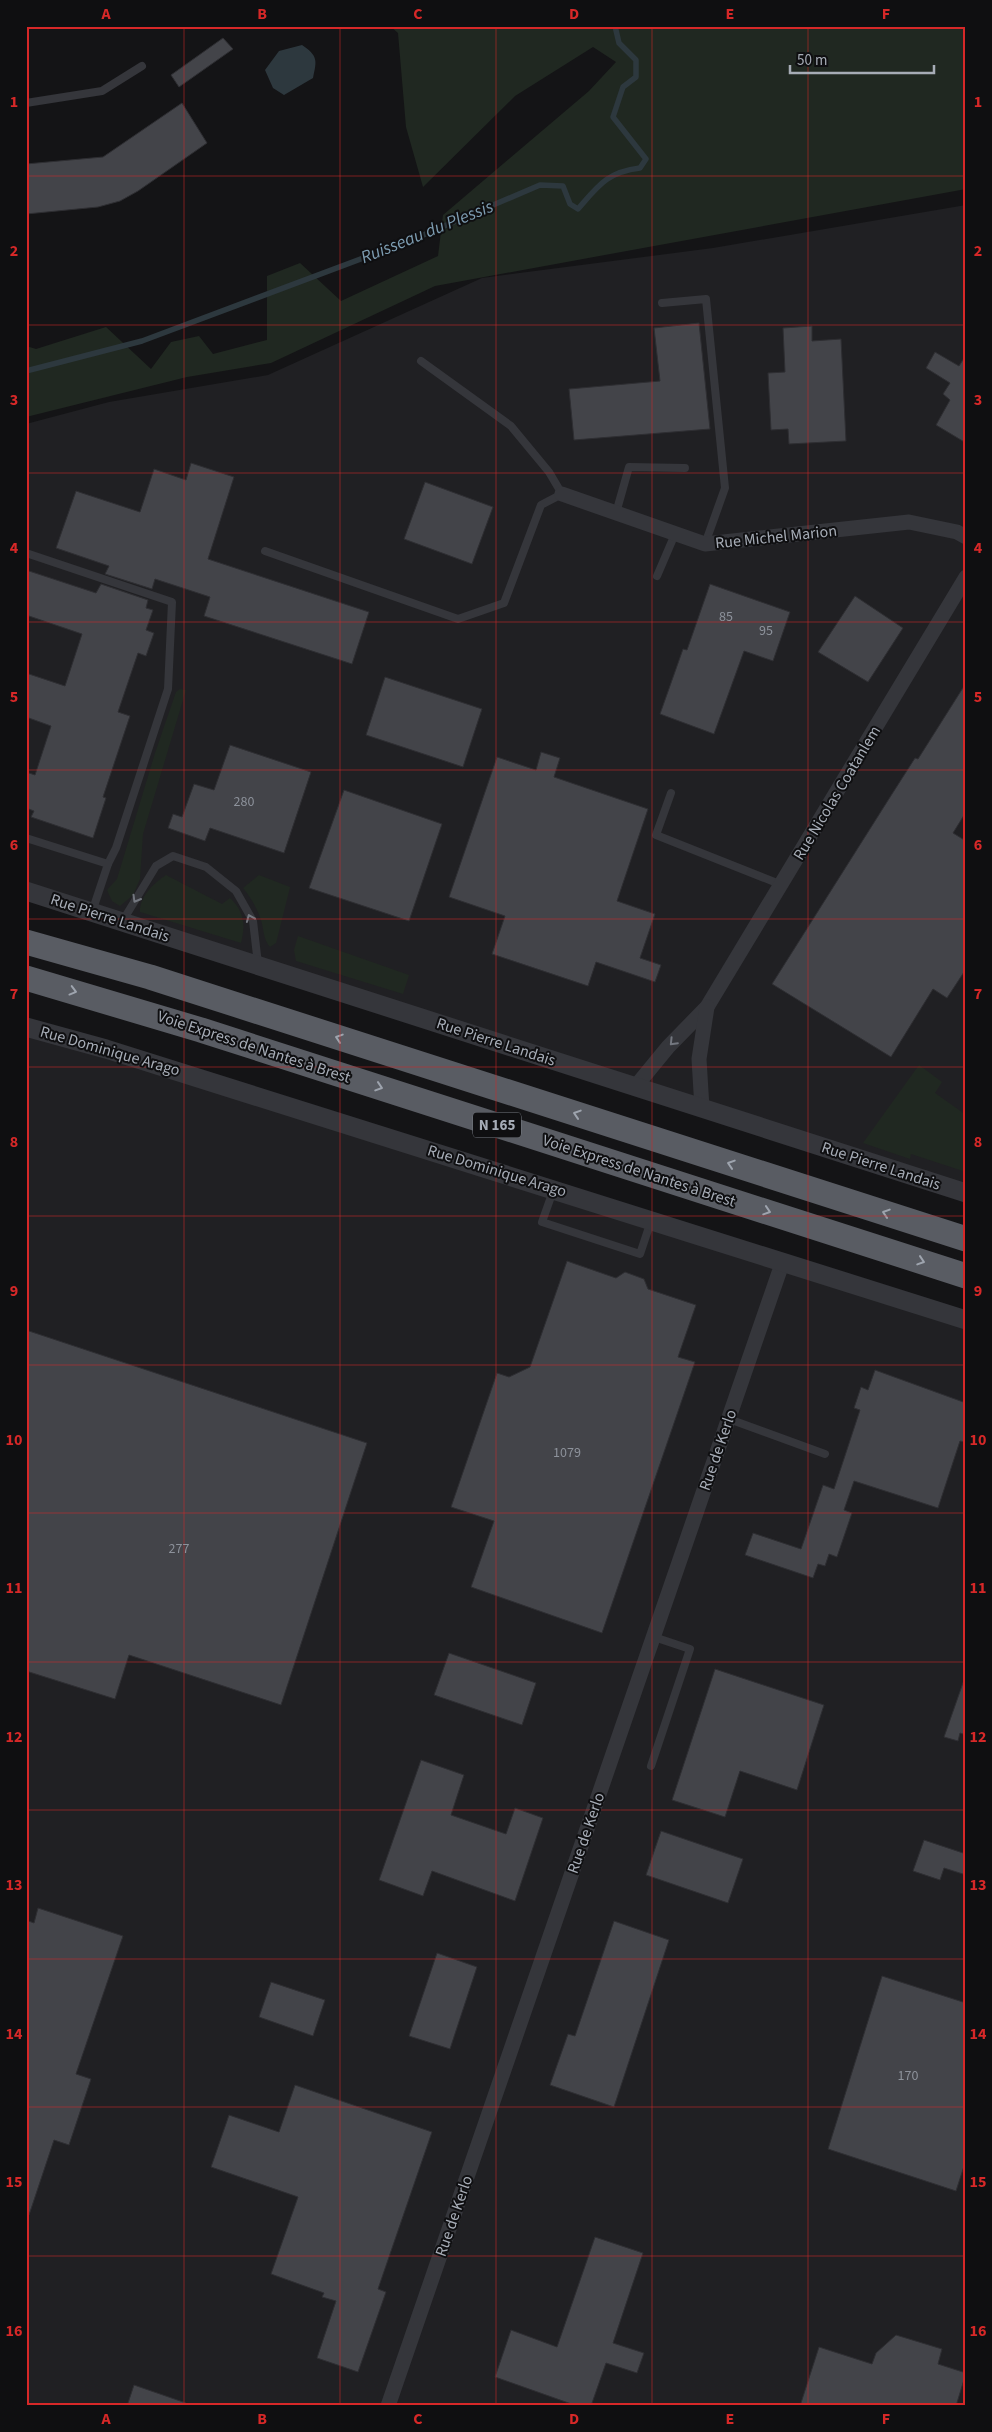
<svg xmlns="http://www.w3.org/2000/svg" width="992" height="2432" font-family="'Source Sans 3',sans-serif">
<rect width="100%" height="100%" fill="#141416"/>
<g fill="#202023">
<path d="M966,205V1193L26,891V424L109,402L268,375L482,278L713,248Z"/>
<path d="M26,1027L966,1320V2406H26Z"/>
</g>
<g fill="#202821">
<path d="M390,26H966V189L435,286L271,363L187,377L26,417V346L36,349L106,327L151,369L171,342L199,336L213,354L267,340V276L300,263L341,301L438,256L443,215L589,91L616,62L593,47L515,96L423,187L406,127L398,33Z"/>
<path d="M180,689L186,690L143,834L140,879L133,895L120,906L112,901L107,890L117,879L155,753L176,692Z"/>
<path d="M166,875L222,904L230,898C244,911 246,925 241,943L140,912C139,897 155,882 166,875Z"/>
<path d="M259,875L290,887L276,943L270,947C263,939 264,930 261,920C257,908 251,898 243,888Z"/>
<path d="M298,936L409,975L403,994L296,961L294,950Z"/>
<path d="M919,1065L942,1082L935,1093L966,1115V1172L911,1154L910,1159L863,1143Z"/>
</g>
<path fill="#2d383e" d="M302,45C318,56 317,60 313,78L284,95L273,88L265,70L279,51Z"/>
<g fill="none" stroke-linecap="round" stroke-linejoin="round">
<path stroke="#2d383e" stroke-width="5.5" d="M26,371L142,341L414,239L540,185L563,186L570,204L578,209C598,186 607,172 640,168L646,159L613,117L623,87L636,77V60L619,43L615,26"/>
</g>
<g fill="#434449" stroke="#2e2e32">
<path d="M223,38L233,49L179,87L171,75Z"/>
<path d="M182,103L207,143L138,191L120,201L98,207L26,214V164L103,157Z"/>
<path d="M699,323L710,429L574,440L569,389L660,381L654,328Z"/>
<path d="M812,326V341L841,339L846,441L789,444L788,429L771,430L768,373L785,372L783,328Z"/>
<path d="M935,352L959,366L966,355V443L936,425L950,400L943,394L950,383L926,368Z"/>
<path d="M191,463L234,477L208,559L369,612L352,664L204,616L210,597L155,579L152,589L105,574L109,566L56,548L76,491L140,512L154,469L186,480Z"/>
<path d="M425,482L493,507L472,564L404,539Z"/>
<path d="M26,570L96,593L101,584L148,600L146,608L153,610L146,630L154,633L146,656L138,653L118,712L130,716L103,797L106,798L93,838L31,817L34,811L26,808V772L35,775L51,726L26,717V673L65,686L82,634L26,615Z"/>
<path d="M710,584L790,612L773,661L744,651L714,734L660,714L683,649L687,650Z"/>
<path d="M855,596L903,628L868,682L818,652Z"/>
<path d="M385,677L482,709L463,767L366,735Z"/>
<path d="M966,683V812L953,833L966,841V969L947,998L933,989L891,1057L772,984L892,794L915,758L918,759Z"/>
<path d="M230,745L311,772L284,853L210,828L205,841L168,828L173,814L182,817L194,784L214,790Z"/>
<path d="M541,752L560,758L554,777L648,809L617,901L655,914L640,958L661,965L655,982L596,962L588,986L492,954L505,916L449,897L497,757L536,770Z"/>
<path d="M344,790L442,824L409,921L309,888Z"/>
<path d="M567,1261L616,1278L625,1272L644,1279L648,1289L696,1305L678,1357L695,1362L602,1633L471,1587L494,1521L451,1507L497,1373L509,1377L530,1367Z"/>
<path d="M26,1330L367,1443L281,1705L129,1655L115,1699L26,1671Z"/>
<path d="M875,1370L966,1403V1442L960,1441L938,1508L854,1481L844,1510L852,1513L837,1557L829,1554L825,1566L818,1564L813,1578L745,1555L753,1533L801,1549L823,1485L834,1489L860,1410L854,1408L861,1387L868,1390Z"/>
<path d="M449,1653L536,1683L522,1725L434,1695Z"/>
<path d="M715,1669L824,1705L797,1790L740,1771L725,1817L672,1800Z"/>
<path d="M964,1680L966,1681V1735L960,1733L958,1741L944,1737Z"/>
<path d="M421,1760L464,1775L451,1815L506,1834L515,1808L543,1818L515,1901L432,1871L423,1896L379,1880Z"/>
<path d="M661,1831L743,1859L728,1903L646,1875Z"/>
<path d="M924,1840L966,1854V1875L944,1868L940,1880L913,1871Z"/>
<path d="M38,1908L123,1936L76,2074L91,2079L69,2145L54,2140L29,2215L26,2214V1920L34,1923Z"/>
<path d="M614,1921L669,1940L614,2107L550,2085L568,2034L575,2036Z"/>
<path d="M437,1953L477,1967L450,2049L409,2036Z"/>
<path d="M882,1976L966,2003V2160L956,2191L828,2149Z"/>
<path d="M271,1982L325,2000L313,2036L259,2017Z"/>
<path d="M295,2085L432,2132L378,2289L386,2292L358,2372L317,2358L336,2301L322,2297L324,2293L271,2274L298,2197L211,2167L229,2115L279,2132Z"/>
<path d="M595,2237L643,2253L613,2343L644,2353L637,2373L606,2363L591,2406H577L495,2377L511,2330L557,2347Z"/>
<path d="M896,2335L942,2349L938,2364L966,2373L956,2406H800L819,2347L872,2364L876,2353Z"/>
<path d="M134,2385L186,2403V2406H127Z"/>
</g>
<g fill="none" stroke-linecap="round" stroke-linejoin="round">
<g stroke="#35363b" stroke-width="8">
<path d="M26,103L102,91L142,66"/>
<path d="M662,303L706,299L725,488L705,544"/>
<path d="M616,513L629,467L685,468"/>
<path d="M265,551L458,619L504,603L541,505L562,494L549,472L511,426L421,361"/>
<path d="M26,553L172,602L168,689L116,848L108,864"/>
<path d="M657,576L675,534"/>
<path d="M671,793L656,835L782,885"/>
<path d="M26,838L108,864L92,912"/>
<path d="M122,922L156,866L173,856L206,867L236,891L253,921L258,964"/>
<path d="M553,1191L542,1222L640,1254L651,1221"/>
<path d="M729,1419L825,1454"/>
<path d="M651,1766L690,1649L654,1637"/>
</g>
<g stroke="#35363b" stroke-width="15">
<path d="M562,494L705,544L909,522L957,532L966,537"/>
<path d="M636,1086L668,1047L707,1007L966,577"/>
<path d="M702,1108L699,1059L707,1007"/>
<path d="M388,2406L783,1261"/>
</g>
<g stroke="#35363b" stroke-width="19">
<path d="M26,891L966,1193"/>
<path d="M26,1027L106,1049L966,1320"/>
</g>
<g stroke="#595c63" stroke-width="25">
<path d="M26,942L150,977L966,1239"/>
<path d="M26,978L201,1030L966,1276"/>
</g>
</g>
<defs><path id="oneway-chevron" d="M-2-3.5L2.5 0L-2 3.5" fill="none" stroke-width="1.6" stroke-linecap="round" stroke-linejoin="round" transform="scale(1.25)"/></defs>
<g stroke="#73777f">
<use href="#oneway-chevron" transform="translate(136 899) rotate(120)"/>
<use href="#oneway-chevron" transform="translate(250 918) rotate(-112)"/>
<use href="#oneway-chevron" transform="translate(673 1042) rotate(134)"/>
</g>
<g stroke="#9ea4ae">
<use href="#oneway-chevron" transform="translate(73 991) rotate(15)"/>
<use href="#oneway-chevron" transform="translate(339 1038) rotate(-162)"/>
<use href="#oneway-chevron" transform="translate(379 1087) rotate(18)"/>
<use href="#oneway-chevron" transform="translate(577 1114) rotate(-162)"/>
<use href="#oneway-chevron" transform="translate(731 1164) rotate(-162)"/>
<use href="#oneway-chevron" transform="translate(767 1211) rotate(18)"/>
<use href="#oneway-chevron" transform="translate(886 1213) rotate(-162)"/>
<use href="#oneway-chevron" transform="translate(921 1261) rotate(18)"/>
</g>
<path fill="none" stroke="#d62828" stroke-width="1" stroke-opacity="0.55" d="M184,26V2406M340,26V2406M496,26V2406M652,26V2406M808,26V2406M26,176H966M26,325H966M26,473H966M26,622H966M26,770H966M26,919H966M26,1067H966M26,1216H966M26,1365H966M26,1513H966M26,1662H966M26,1810H966M26,1959H966M26,2107H966M26,2256H966"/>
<g text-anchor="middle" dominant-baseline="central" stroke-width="4" stroke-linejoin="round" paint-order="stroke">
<g font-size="14" fill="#8d929b">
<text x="726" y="617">85</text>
<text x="766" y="631">95</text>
<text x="244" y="802">280</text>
<text x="567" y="1453">1079</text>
<text x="179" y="1549">277</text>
<text x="908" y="2076">170</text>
</g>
<rect fill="#0f0f11" stroke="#797d84" stroke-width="1" x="473" y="1112.5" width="48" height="25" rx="4"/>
<g font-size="15" font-weight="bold" fill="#a6acb6">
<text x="497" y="1125">N 165</text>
</g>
<g font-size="16" fill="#a6acb6" stroke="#0f0f11">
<text transform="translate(776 537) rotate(-6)">Rue Michel Marion</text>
<text transform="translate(837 793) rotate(-59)">Rue Nicolas Coatanlem</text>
<text transform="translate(110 918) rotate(18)">Rue Pierre Landais</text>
<text transform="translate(496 1042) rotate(18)">Rue Pierre Landais</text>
<text transform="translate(254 1047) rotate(18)">Voie Express de Nantes à Brest</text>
<text transform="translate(110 1051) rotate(16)">Rue Dominique Arago</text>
<text transform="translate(881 1166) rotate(18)">Rue Pierre Landais</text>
<text transform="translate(497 1171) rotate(17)">Rue Dominique Arago</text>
<text transform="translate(639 1171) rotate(18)">Voie Express de Nantes à Brest</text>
<text transform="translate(718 1450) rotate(-71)">Rue de Kerlo</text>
<text transform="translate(586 1833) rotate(-71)">Rue de Kerlo</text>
<text transform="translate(454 2216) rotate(-71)">Rue de Kerlo</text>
</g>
<g font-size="18" font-style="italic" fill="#7d9cb1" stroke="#0f0f11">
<text transform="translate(427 232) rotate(-22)">Ruisseau du Plessis</text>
</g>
</g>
<rect width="992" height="2432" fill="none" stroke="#0f0f11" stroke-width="55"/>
<path d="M790 65v8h144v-8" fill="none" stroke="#a6acb6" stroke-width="2.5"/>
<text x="797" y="65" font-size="15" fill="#a6acb6" stroke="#0f0f11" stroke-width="4" paint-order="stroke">50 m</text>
<rect x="28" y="28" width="936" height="2376" fill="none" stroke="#d62828" stroke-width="2"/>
<g font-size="16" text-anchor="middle" font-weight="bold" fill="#d62828">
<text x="106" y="19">A</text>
<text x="262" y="19">B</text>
<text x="418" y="19">C</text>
<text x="574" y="19">D</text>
<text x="730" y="19">E</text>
<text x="886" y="19">F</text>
<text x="14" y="107">1</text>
<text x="978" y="107">1</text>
<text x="14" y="256">2</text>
<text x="978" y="256">2</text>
<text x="14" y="405">3</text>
<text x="978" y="405">3</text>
<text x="14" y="553">4</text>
<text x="978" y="553">4</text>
<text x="14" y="702">5</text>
<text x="978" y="702">5</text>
<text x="14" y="850">6</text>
<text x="978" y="850">6</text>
<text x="14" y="999">7</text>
<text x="978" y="999">7</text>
<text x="14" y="1147">8</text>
<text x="978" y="1147">8</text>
<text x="14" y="1296">9</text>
<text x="978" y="1296">9</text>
<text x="14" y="1445">10</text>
<text x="978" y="1445">10</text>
<text x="14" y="1593">11</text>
<text x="978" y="1593">11</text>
<text x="14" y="1742">12</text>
<text x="978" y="1742">12</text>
<text x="14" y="1890">13</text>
<text x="978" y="1890">13</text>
<text x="14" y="2039">14</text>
<text x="978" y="2039">14</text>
<text x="14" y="2187">15</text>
<text x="978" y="2187">15</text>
<text x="14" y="2336">16</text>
<text x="978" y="2336">16</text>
<text x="106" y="2424">A</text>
<text x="262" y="2424">B</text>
<text x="418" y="2424">C</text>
<text x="574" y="2424">D</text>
<text x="730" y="2424">E</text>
<text x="886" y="2424">F</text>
</g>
</svg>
